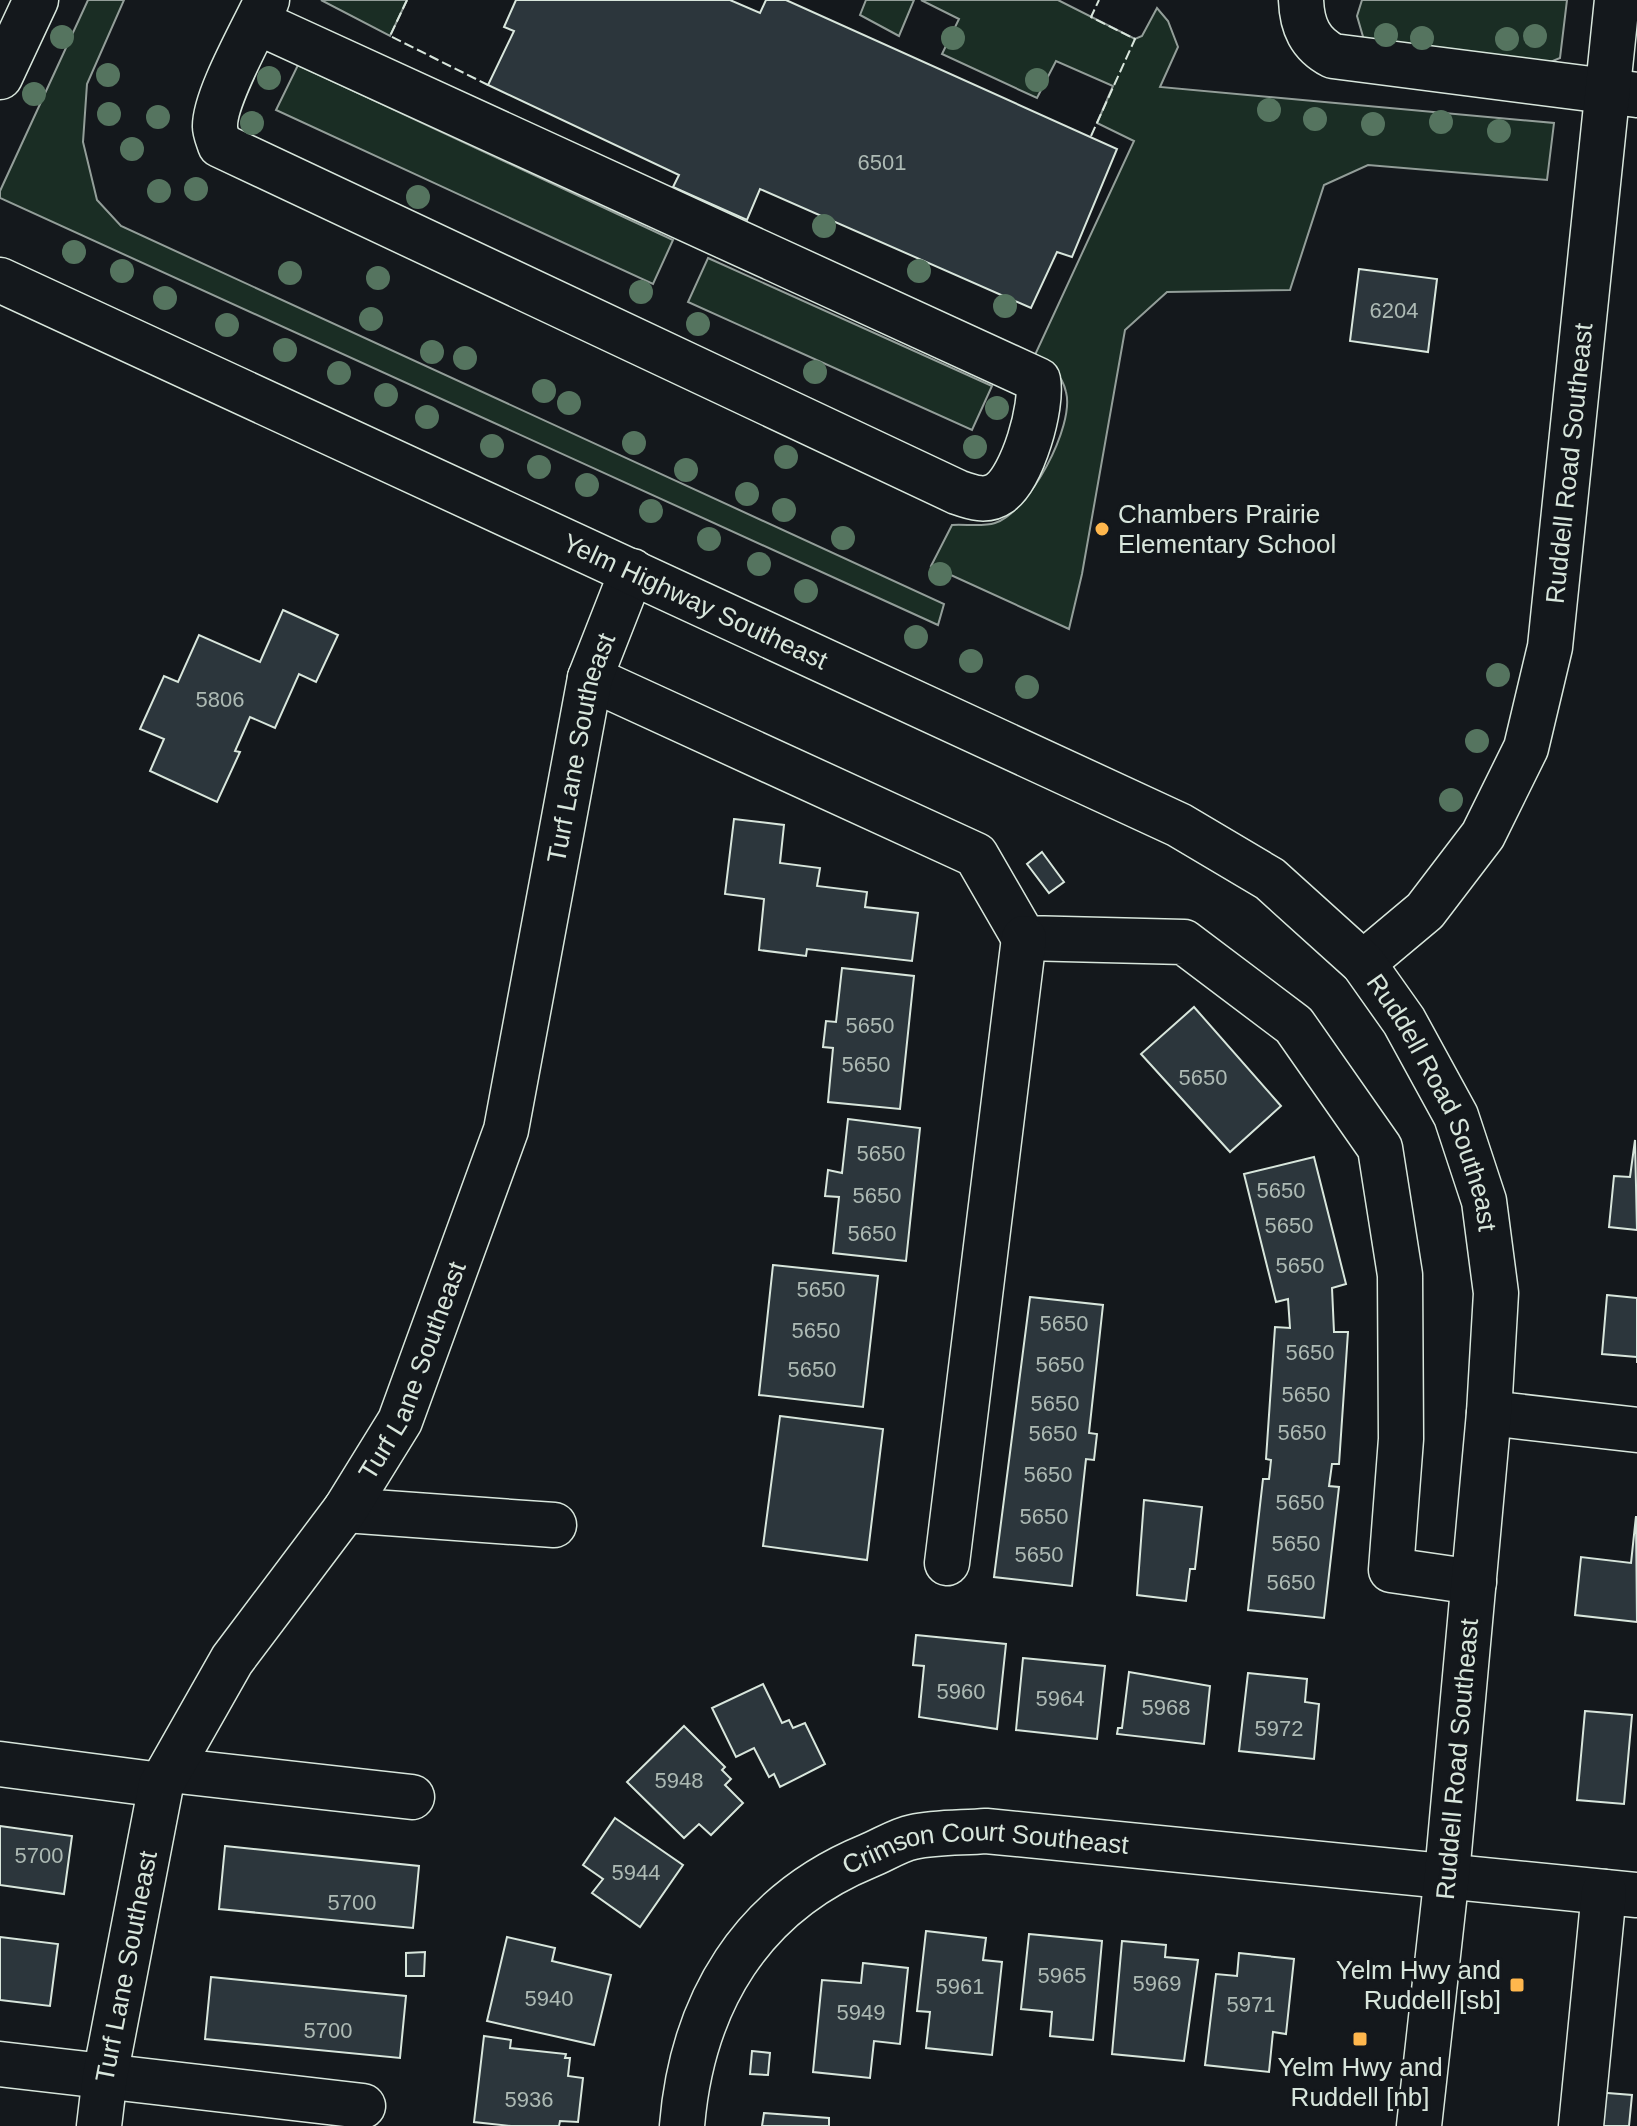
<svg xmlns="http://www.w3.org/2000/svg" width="1637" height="2126" font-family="Helvetica,sans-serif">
<rect width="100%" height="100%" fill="#14181c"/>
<g fill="#1a2d24" stroke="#939e99" stroke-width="2">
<path d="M88,0H124L87,84L83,142L97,200L121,226L944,604L938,625L0,198V191Z"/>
<path d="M321,0H407L390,36Z"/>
<path d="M866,0H914L899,36L860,15Z"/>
<path d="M921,0H1058L1135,39L1142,36L1157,8L1168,21L1178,47L1160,87L1554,123L1547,180L1368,165L1324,185L1290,290L1167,292L1125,330L1082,574L1069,629L931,566L952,525C965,524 983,527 995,523C1029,512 1075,426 1066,392C1062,374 1050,365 1034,357L1134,141L1097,123L1113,86L1056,61L1037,98L942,54L959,19Z"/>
<path d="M1362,0H1567L1560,58L1548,63L1364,40L1357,16Z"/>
<path d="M298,65L673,240L653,284L276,110Z"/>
<path d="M708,258L992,386L972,430L688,302Z"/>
</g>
<g fill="#2c363c" stroke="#d8e6dc" stroke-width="2">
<path d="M516,0H730L760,13L766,0H786L1117,149L1072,257L1057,252L1031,308L760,189L747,220L673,187L679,175L488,85L514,31L504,27Z"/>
<path d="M1359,269L1437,279L1428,352L1350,341Z"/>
<path d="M283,610L338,635L316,682L299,674L275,728L250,717L235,751L240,752L217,802L150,771L164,739L140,729L164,676L178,682L199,635L260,662Z"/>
<path d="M734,819L784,825L780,863L820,868L817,886L867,892L865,907L918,913L912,961L807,949L806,956L759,950L764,899L725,894Z"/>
<path d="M1042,852L1064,882L1049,893L1027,864Z"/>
<path d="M842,968L914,976L900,1109L828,1102L833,1048L823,1047L826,1021L836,1022Z"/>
<path d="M1194,1007L1281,1106L1230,1152L1141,1054Z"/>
<path d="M848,1119L920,1128L906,1261L833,1253L839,1197L825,1196L828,1170L842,1173Z"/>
<path d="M1635,1140L1637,1230L1609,1227L1614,1176L1630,1177Z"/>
<path d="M1314,1157L1346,1284L1332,1288L1334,1332H1348L1339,1464H1332L1329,1486L1339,1487L1324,1618L1248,1610L1263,1479H1269L1271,1460L1266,1459L1275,1327L1290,1328L1288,1299L1276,1302L1244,1174Z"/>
<path d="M773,1265L878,1276L863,1407L759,1395Z"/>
<path d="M1607,1295L1637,1298V1363V1357L1602,1354Z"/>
<path d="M1030,1297L1103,1305L1089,1433L1097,1434L1094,1460L1086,1459L1072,1586L994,1577Z"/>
<path d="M780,1416L883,1429L867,1560L763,1546Z"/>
<path d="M1144,1500L1202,1507L1195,1569H1190L1186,1601L1137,1595Z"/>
<path d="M1636,1516L1637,1622L1575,1615L1581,1557L1631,1563Z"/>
<path d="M916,1635L1006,1644L997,1729L919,1717L924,1666L913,1665Z"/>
<path d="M1023,1658L1105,1666L1097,1739L1016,1730Z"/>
<path d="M1129,1672L1210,1686L1204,1744L1117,1734L1118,1728H1122Z"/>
<path d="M1248,1673L1307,1679L1305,1702L1319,1704L1314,1759L1239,1751Z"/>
<path d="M763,1684L782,1723L789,1720L793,1728L805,1723L825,1764L780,1787L774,1774L769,1777L754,1748L736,1757L712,1708Z"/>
<path d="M1585,1711L1632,1715L1624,1804L1577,1800Z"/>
<path d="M684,1726L725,1767L722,1770L731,1779L725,1785L743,1803L711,1835L699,1824L684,1838L627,1782Z"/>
<path d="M615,1818L683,1865L640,1927L592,1893L603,1879L583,1865Z"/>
<path d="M0,1826L72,1836L64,1894L0,1885Z"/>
<path d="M225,1846L419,1866L413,1928L219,1909Z"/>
<path d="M926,1931L986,1938L983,1960L1002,1962L992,2055L926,2048L930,2012L917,2011Z"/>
<path d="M1029,1934L1102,1941L1093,2040L1050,2036L1052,2012L1021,2009Z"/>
<path d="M0,1937L58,1944L50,2006L0,2000Z"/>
<path d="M507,1937L555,1948L552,1961L611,1975L594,2045L487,2021Z"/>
<path d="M1122,1941L1166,1945L1165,1957L1198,1960L1184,2061L1112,2054Z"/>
<path d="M425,1952L424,1976H406V1953Z"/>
<path d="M1239,1953L1294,1959L1286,2034L1273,2032L1269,2072L1205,2065L1216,1974L1237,1976Z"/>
<path d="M863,1963L908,1968L900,2044L874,2041L870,2078L813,2072L822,1980L861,1983Z"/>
<path d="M211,1977L406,1996L400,2058L205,2039Z"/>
<path d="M484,2036L511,2040L510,2048L566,2054L565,2058H570L568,2076L583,2078L578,2122L560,2121L559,2126H511L474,2122Z"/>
<path d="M752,2051L770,2053L768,2075L750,2074Z"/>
<path d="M1595,2092L1632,2095L1629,2126H1592Z"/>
<path d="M764,2113L829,2118V2126H762Z"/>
</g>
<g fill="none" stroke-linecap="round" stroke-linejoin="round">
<g stroke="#d8e6dc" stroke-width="47">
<g id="minor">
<path d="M1301,0C1302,26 1310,44 1333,56L1637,95"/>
<path d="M257,22L1038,380C1043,406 1023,476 1000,493C986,503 971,497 957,492L220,145C218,139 215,132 215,127C214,98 254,29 267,0"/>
<path d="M0,77L36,0"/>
<path d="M590,678L976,855L1024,938L1184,942L1294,1025L1380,1148L1400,1275L1401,1439L1391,1570L1474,1582"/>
<path id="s1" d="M1363,963L1425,911L1483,835L1526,748L1550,647L1617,0"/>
<path d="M1489,1413L1637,1430"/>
<path d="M345,1510L554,1525"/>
<path d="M947,1563L1024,938"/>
<path d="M0,1764L161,1785"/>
<path d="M170,1770L412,1797"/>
<path d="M0,2064L363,2106"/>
<path id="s2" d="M99,2126L105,2076L161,1785L232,1660L345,1510L400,1421L506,1130L590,678L632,571"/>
<path id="s3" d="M682,2126C692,2003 751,1904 868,1856C883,1850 898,1840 913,1837C936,1832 963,1833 986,1831L1637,1895"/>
<path d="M1581,2126L1604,1892"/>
</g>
</g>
<g stroke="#d8e6dc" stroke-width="47">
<g id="major">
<path id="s4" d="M0,280L1179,825L1270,879L1363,963L1404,1021L1456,1116L1484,1201L1496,1293L1489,1413L1447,1874L1419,2126"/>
</g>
</g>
<use href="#minor" stroke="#14181c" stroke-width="44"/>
<use href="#major" stroke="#14181c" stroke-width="44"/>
<g stroke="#d8e6dc" stroke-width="2" stroke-dasharray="10 4" stroke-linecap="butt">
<path d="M407,0L390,36L488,85"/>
<path d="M1091,136L1135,39L1091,17L1099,0"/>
</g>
</g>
<g fill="#55745f">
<circle cx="1386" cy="35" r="12"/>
<circle cx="1535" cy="36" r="12"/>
<circle cx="62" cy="37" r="12"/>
<circle cx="953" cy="38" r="12"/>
<circle cx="1422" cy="38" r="12"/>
<circle cx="1507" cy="39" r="12"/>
<circle cx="108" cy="75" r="12"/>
<circle cx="269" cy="78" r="12"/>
<circle cx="1037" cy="80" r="12"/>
<circle cx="34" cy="94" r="12"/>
<circle cx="1269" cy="110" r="12"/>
<circle cx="109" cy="114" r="12"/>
<circle cx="158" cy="117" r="12"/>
<circle cx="1315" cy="119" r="12"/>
<circle cx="1441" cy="122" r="12"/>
<circle cx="252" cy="123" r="12"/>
<circle cx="1373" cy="124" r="12"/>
<circle cx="1499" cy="131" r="12"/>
<circle cx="132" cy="149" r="12"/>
<circle cx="196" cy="189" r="12"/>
<circle cx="159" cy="191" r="12"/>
<circle cx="418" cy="197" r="12"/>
<circle cx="824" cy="226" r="12"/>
<circle cx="74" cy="252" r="12"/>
<circle cx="122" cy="271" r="12"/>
<circle cx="919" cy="271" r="12"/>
<circle cx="290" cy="273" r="12"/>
<circle cx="378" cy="278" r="12"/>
<circle cx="641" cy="292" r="12"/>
<circle cx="165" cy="298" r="12"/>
<circle cx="1005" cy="306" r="12"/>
<circle cx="371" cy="319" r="12"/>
<circle cx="698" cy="324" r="12"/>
<circle cx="227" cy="325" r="12"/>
<circle cx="285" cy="350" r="12"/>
<circle cx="432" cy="352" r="12"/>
<circle cx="465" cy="358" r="12"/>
<circle cx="815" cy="372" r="12"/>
<circle cx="339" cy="373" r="12"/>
<circle cx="544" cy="391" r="12"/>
<circle cx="386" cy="395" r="12"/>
<circle cx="569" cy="403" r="12"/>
<circle cx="997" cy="408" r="12"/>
<circle cx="427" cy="417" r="12"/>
<circle cx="634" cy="443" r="12"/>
<circle cx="492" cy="446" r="12"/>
<circle cx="975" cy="447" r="12"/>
<circle cx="786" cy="457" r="12"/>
<circle cx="539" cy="467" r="12"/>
<circle cx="686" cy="470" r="12"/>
<circle cx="587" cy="485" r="12"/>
<circle cx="747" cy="494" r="12"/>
<circle cx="784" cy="510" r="12"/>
<circle cx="651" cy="511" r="12"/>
<circle cx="843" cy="538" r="12"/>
<circle cx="709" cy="539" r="12"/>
<circle cx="759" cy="564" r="12"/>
<circle cx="940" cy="574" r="12"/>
<circle cx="806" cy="591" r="12"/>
<circle cx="916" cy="637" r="12"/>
<circle cx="971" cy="661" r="12"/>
<circle cx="1498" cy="675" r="12"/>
<circle cx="1027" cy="687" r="12"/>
<circle cx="1477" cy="741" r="12"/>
<circle cx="1451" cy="800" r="12"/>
</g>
<g fill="#ffb74d" stroke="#14181c" stroke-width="3">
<circle cx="1102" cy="529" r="8"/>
<rect x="1509" y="1977" width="16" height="16" rx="4"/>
<rect x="1352" y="2031" width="16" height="16" rx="4"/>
</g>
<g text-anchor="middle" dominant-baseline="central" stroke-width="6" stroke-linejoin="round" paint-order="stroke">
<g font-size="22" fill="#adbab4">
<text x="882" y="162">6501</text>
<text x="1394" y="310">6204</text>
<text x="220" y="699">5806</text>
<text x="870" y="1025">5650</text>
<text x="866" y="1064">5650</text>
<text x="1203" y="1077">5650</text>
<text x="881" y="1153">5650</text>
<text x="1281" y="1190">5650</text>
<text x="877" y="1195">5650</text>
<text x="1289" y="1225">5650</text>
<text x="872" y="1233">5650</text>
<text x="1300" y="1265">5650</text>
<text x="821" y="1289">5650</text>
<text x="1064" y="1323">5650</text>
<text x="816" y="1330">5650</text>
<text x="1310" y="1352">5650</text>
<text x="1060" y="1364">5650</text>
<text x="812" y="1369">5650</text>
<text x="1306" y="1394">5650</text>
<text x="1055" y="1403">5650</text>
<text x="1302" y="1432">5650</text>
<text x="1053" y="1433">5650</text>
<text x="1048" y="1474">5650</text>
<text x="1300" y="1502">5650</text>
<text x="1044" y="1516">5650</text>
<text x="1296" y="1543">5650</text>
<text x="1039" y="1554">5650</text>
<text x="1291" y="1582">5650</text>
<text x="961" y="1691">5960</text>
<text x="1060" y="1698">5964</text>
<text x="1166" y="1707">5968</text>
<text x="1279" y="1728">5972</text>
<text x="679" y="1780">5948</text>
<text x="39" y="1855">5700</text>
<text x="636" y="1872">5944</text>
<text x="352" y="1902">5700</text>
<text x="1062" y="1975">5965</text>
<text x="1157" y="1983">5969</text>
<text x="960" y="1986">5961</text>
<text x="549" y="1998">5940</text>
<text x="1251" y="2004">5971</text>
<text x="861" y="2012">5949</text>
<text x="328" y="2030">5700</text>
<text x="529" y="2099">5936</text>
</g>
<g font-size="26" fill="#d8e6dc" stroke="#14181c">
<text stroke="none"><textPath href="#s1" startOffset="562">Ruddell Road Southeast</textPath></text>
<text stroke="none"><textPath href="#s4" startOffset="766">Yelm Highway Southeast</textPath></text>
<text stroke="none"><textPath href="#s2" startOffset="1482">Turf Lane Southeast</textPath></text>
<text stroke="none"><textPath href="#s4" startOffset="1688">Ruddell Road Southeast</textPath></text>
<text stroke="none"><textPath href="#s2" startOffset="834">Turf Lane Southeast</textPath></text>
<text transform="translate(1457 1759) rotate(-85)">Ruddell Road Southeast</text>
<text stroke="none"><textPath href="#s3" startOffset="466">Crimson Court Southeast</textPath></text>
<text stroke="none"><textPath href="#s2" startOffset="162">Turf Lane Southeast</textPath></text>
</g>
<g font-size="26" fill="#d8e6dc" stroke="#14181c" text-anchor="start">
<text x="1118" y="514">Chambers Prairie<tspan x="1118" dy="30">Elementary School</tspan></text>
<text x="1501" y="1970" text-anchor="end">Yelm Hwy and<tspan x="1501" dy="30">Ruddell [sb]</tspan></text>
<text x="1360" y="2067" text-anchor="middle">Yelm Hwy and<tspan x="1360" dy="30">Ruddell [nb]</tspan></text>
</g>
</g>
</svg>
